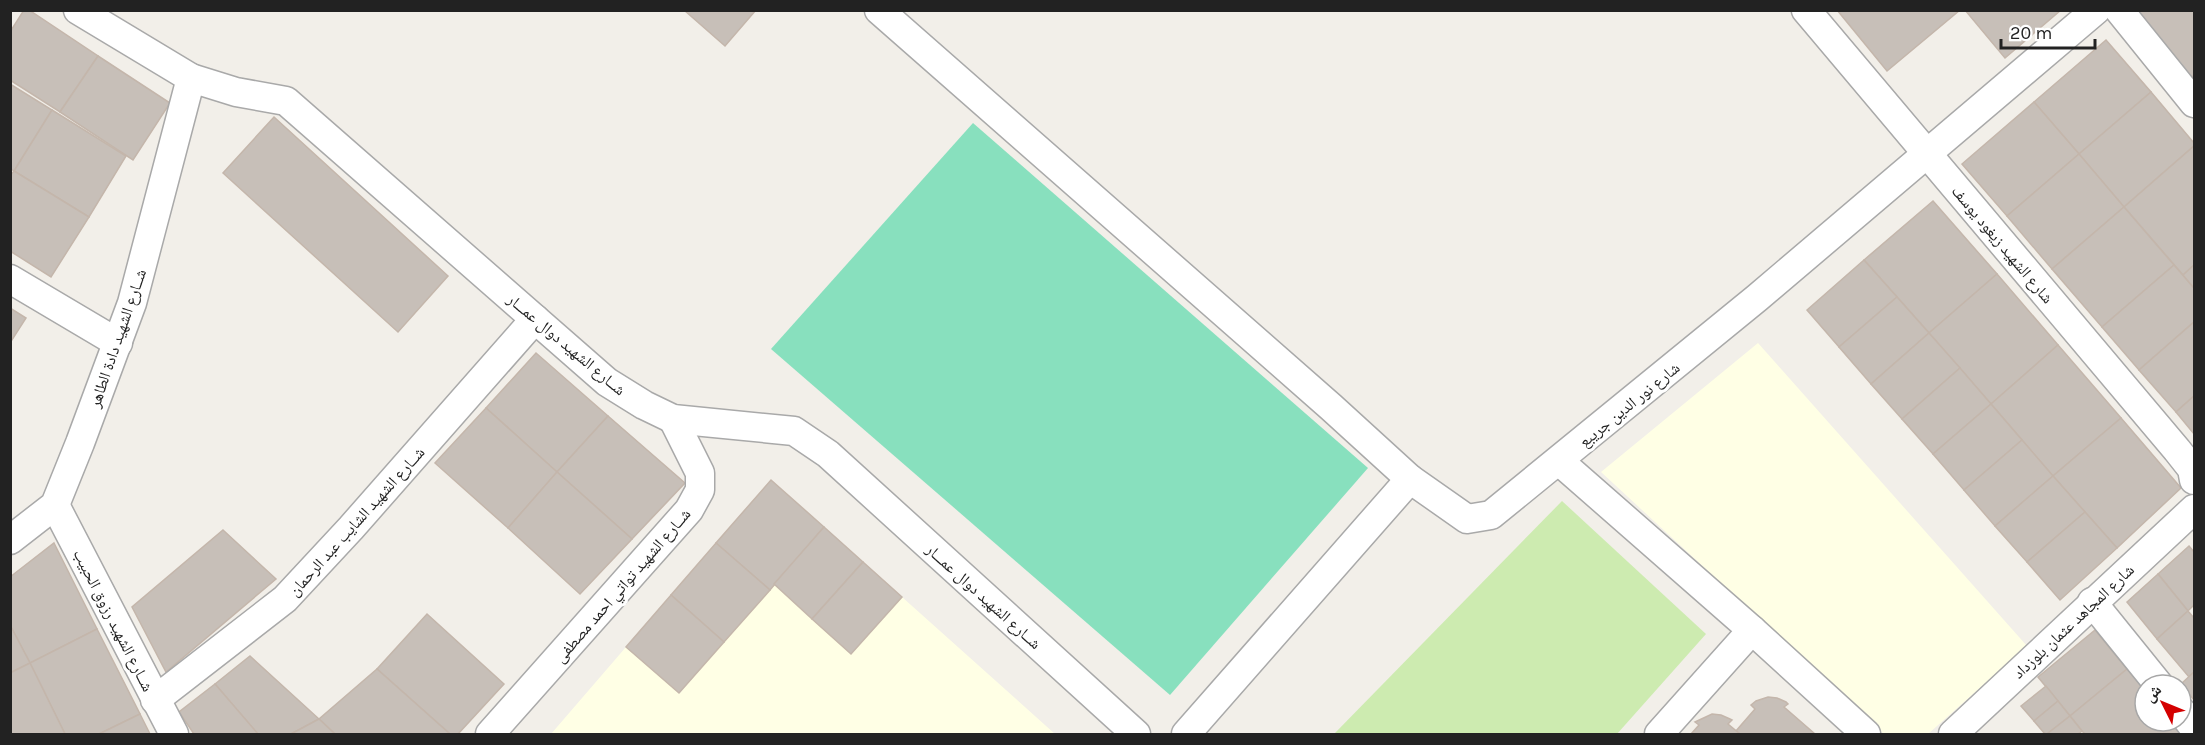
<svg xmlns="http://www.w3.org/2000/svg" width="2205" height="745" font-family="Karla,'Noto Naskh Arabic',sans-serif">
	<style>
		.education { fill: #ffffe5 }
		.grass { fill: #cdebb0 }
		.pitch { fill: #88e0be }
		.building { fill: #c7bfb8; stroke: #c4b6ab; stroke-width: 1.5 }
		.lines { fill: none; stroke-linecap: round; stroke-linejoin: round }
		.street-casing { stroke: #a9a9a9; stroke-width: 31 }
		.street { stroke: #fff; stroke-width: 28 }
		.labels { text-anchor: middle; stroke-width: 6; stroke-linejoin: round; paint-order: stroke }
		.street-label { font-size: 16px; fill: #222; stroke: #fff }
	</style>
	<rect width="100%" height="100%" fill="#f2efe9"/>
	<g class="education">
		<polygon points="1758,343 2027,646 1928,734 1884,734 1601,472"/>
		<polygon points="774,584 851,654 902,597 1055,734 551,734 626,647 680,693"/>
	</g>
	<polygon class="grass" points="1562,501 1706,634 1617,734 1334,734"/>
	<polygon class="pitch" points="973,123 1368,468 1170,695 771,349"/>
	<g class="building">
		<polygon points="24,10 29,10 98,56 60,112 10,80 10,32"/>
		<polygon points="684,10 756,10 725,46"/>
		<polygon points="1837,10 1960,10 1887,71"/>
		<polygon points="1965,10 2061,10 2005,58"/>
		<polygon points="2141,10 2194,10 2194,75 2191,78 2136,15"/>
		<polygon points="2106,40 2151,92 2079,154 2034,102"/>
		<polygon points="98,56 170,103 133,160 60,112"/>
		<polygon points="10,84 52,110 14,171 10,168"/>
		<polygon points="2151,92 2194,143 2194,146 2124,207 2079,154"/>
		<polygon points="2034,102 2079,154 2007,216 1962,164"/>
		<polygon points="52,110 126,156 89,217 14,171"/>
		<polygon points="274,117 448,276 398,332 223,173"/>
		<polygon points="2194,146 2194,265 2183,275 2124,207"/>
		<polygon points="2079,154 2124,207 2052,269 2007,216"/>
		<polygon points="14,171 89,217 51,277 10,251 10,176"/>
		<polygon points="1933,201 1997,274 1929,333 1864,260"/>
		<polygon points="2124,207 2174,265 2102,327 2052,269"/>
		<polygon points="1864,260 1897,297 1839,347 1807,310"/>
		<polygon points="2174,265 2194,288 2194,322 2139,370 2102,327"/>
		<polygon points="2194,265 2194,288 2183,275"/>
		<polygon points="1997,274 2058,345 1991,404 1929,333"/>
		<polygon points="1897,297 1929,333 1871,384 1839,347"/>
		<polygon points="10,308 26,318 10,343"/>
		<polygon points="2194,322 2194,396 2176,412 2139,370"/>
		<polygon points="1929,333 1960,368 1902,419 1871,384"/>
		<polygon points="2058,345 2121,418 2053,476 1991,404"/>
		<polygon points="536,353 608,416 557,472 486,408"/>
		<polygon points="1960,368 1991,404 1933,454 1902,419"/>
		<polygon points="2194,396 2194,434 2176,412"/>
		<polygon points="1991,404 2022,440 1964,490 1933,454"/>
		<polygon points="486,408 557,472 508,528 435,463"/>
		<polygon points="608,416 685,483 632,539 557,472"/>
		<polygon points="2121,418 2181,488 2117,548 2053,476"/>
		<polygon points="2022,440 2053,476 1995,526 1964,490"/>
		<polygon points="557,472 632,539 580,594 508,528"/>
		<polygon points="2053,476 2085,512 2027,562 1995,526"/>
		<polygon points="771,480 824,527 770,590 716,543"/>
		<polygon points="2085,512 2117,548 2060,600 2027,562"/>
		<polygon points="824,527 863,562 812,619 774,584"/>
		<polygon points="223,530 276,579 166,672 132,607"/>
		<polygon points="54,543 97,629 30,663 10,625 10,577"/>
		<polygon points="716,543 770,590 724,642 671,595"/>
		<polygon points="2189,546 2194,552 2194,605 2188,611 2158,574"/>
		<polygon points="863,562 902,597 851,654 812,619"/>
		<polygon points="2158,574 2188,611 2157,639 2127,602"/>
		<polygon points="671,595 724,642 679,693 626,647"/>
		<polygon points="2188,611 2194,618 2194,672 2189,677 2157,639"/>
		<polygon points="427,614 504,684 458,734 450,734 377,669"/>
		<polygon points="10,625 30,663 10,673"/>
		<polygon points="97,629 140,714 99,734 65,734 30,663"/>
		<polygon points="2095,630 2127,669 2070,716 2038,677"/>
		<polygon points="250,656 319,719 291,734 258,734 215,684"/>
		<polygon points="30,663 65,734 10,734 10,673"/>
		<polygon points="377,669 450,734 335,734 319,719"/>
		<polygon points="2127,669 2145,690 2145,721 2170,721 2181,734 2085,734 2082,731 2070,716"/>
		<polygon points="2194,672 2194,700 2181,684"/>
		<polygon points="215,684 258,734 194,734 179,712"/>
		<polygon points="2046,686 2058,701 2034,721 2021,706"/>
		<polygon points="1768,697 1777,698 1786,702 1788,704 1784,707 1815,734 1740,734 1736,731 1755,709 1751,705 1756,701"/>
		<polygon points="2058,701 2070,716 2047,734 2045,734 2034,721"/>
		<polygon points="140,714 150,734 99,734"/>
		<polygon points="1712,714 1721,715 1730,719 1732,720 1728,724 1740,734 1691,734 1699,725 1695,722"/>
		<polygon points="2070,716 2082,731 2078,734 2047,734"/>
		<polygon points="319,719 335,734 291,734"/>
	</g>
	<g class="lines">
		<defs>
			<g id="street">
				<polyline points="78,10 191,78 236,92 286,101 607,382 644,405 673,419 794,431 828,454 1136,734"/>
				<polyline points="879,10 1331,407 1410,479"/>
				<polyline points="1806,10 2177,450 2192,469 2194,480"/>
				<polyline points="2119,10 2194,103"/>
				<polyline points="10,279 118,343"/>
				<polyline points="1559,461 1752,630 1866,734"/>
				<polyline points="55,505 174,734"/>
				<polyline points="10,540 55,505 80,443 132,303 191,78"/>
				<polyline points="2092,602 2159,685"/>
				<polyline points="155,700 285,599 351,528 535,319"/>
				<polyline points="2181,711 2194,728"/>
				<polyline points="490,734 689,510 700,490 700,473 673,419"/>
				<polyline points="1186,734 1410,479 1467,519 1491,515 1757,298 2096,10"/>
				<polyline points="1659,734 1752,630"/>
				<polyline points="1953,734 2194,509"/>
			</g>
		</defs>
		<use href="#street" class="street-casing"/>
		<use href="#street" class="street"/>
	</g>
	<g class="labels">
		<g class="street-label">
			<text transform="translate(2003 244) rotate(50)" y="6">شارع الشهيد زيغود يوسف</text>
			<text transform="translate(117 338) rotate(-71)" y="6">شــارع الشهيد دادة الطاهر</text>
			<text transform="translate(567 344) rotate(40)" y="6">شــارع الشهيد دوال عمـــار</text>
			<text transform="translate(1629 404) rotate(-39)" y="6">شارع نور الدين جريبع</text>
			<text transform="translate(356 521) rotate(-48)" y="6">شــارع الشهيد الشايب عبد الرحمان</text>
			<text transform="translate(622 585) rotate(-49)" y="6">شــارع الشهيد تواتي احمد مصطفى</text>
			<text transform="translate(984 596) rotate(42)" y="6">شــارع الشهيد دوال عمـــار</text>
			<text transform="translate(114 620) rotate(63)" y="6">شــارع الشهيد رزوق الحبيب</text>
			<text transform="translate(2073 621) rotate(-43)" y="6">شارع المجاهد عثمان بلوزداد</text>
		</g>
	</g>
	<rect width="2205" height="745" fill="none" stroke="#222222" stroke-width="24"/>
	<g transform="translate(2163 703) rotate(313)"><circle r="28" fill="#ffffff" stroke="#a7a7a7" stroke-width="1.5"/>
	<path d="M0-4.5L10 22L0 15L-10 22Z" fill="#d40000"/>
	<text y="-9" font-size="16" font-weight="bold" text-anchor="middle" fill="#222222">ش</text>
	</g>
	<path d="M2001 39v9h94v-9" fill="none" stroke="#222222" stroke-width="3"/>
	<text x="2010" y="39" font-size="18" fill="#222222" stroke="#ffffff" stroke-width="4.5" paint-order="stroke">20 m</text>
</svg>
